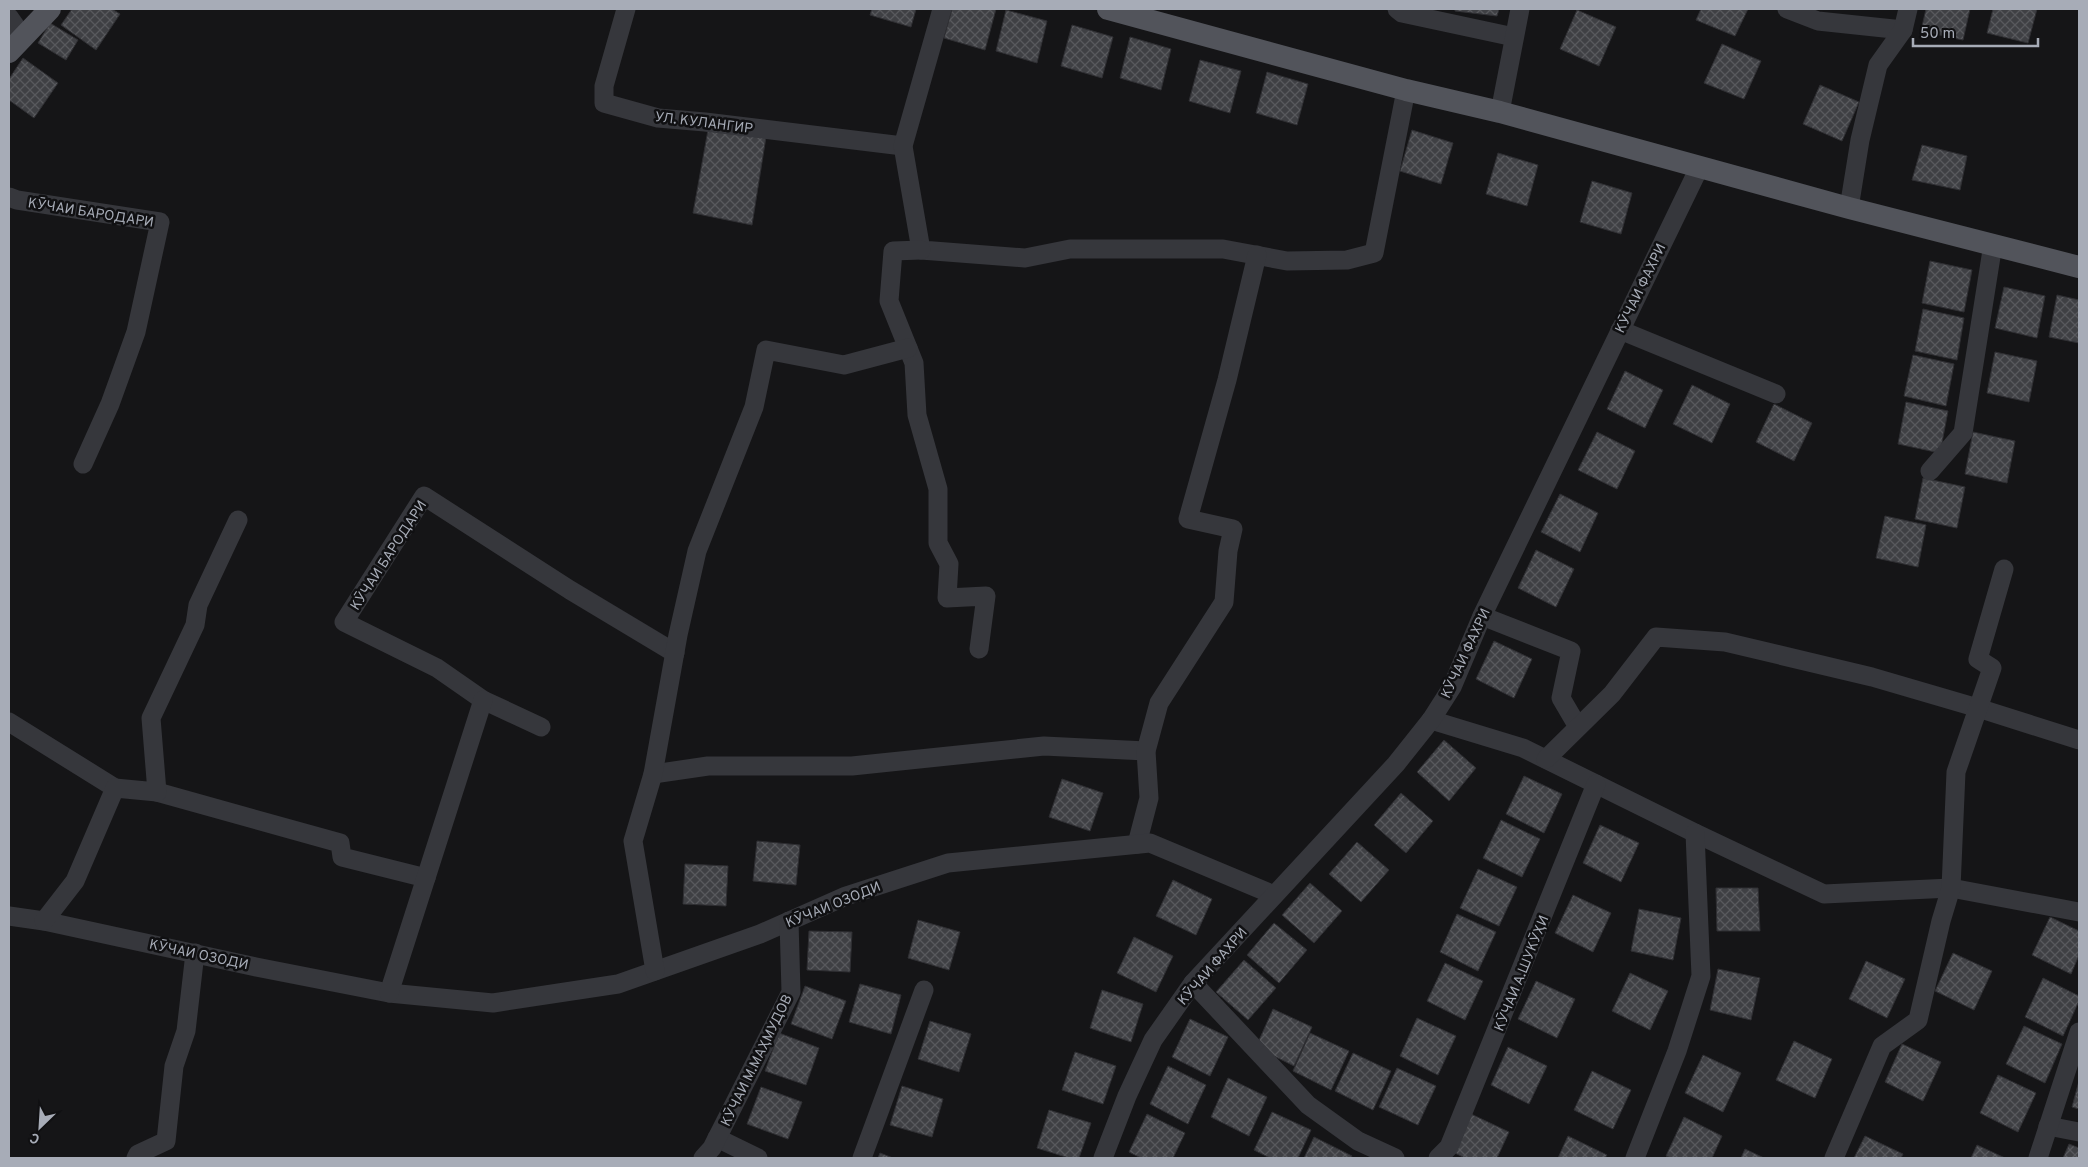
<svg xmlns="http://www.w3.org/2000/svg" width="2088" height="1167" font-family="Overpass,sans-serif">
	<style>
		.building { fill: url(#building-cross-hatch); stroke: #2f2f33 }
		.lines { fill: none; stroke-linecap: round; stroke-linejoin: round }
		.minor { stroke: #36373c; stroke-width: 19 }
		.major { stroke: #52545b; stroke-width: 22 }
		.labels { text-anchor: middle; stroke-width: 5; stroke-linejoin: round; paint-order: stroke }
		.street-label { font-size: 14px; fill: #a7acb7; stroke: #101012 }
	</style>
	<defs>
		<pattern id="building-cross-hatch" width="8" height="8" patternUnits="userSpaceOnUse" patternTransform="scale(1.25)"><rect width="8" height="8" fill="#3f4044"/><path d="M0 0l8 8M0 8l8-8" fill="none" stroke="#58595d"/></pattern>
	</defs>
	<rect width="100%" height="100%" fill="#151517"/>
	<g class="building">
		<polygon points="72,9 112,9 120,14 96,50 61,25"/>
		<polygon points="872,9 916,9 911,27 870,15"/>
		<polygon points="952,9 996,9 985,50 944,38"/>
		<polygon points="1455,9 1499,9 1497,16 1455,11"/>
		<polygon points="1701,9 1748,9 1735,36 1696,20"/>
		<polygon points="1926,9 1970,9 1963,40 1921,31"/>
		<polygon points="1993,9 2037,9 2028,43 1987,33"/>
		<polygon points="1006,10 1047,21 1037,63 996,51"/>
		<polygon points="1577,10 1616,27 1599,66 1560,49"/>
		<polygon points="50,23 78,40 66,60 38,43"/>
		<polygon points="1072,25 1113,37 1102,78 1061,66"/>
		<polygon points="1130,37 1171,49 1161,90 1120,78"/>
		<polygon points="1722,44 1761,61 1744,99 1704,83"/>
		<polygon points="23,58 58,83 34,118 9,100 9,79"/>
		<polygon points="1200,60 1241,71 1230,113 1189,101"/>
		<polygon points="1267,72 1308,84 1297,125 1256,113"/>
		<polygon points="1820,85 1859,102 1842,141 1803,124"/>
		<polygon points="708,130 766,137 752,225 693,213"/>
		<polygon points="1412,130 1453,143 1441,184 1400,171"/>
		<polygon points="1922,145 1967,156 1960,190 1912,180"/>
		<polygon points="1498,153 1538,165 1527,206 1486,194"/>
		<polygon points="1592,181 1632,193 1621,234 1580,222"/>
		<polygon points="1930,261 1972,270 1964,312 1922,303"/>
		<polygon points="2004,287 2045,296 2037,338 1995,328"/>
		<polygon points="2057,295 2079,300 2079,343 2049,337"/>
		<polygon points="1923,309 1964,318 1957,360 1915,351"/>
		<polygon points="1995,352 2037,361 2029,402 1987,393"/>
		<polygon points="1913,355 1954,364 1946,406 1904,396"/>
		<polygon points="1625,371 1663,390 1645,428 1607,409"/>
		<polygon points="1692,385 1730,404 1712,443 1673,424"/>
		<polygon points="1906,402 1948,411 1940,453 1898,444"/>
		<polygon points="1774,404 1812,423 1794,461 1756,442"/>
		<polygon points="1597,432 1635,451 1617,489 1578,470"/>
		<polygon points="1973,432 2015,441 2007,483 1965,474"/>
		<polygon points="1923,478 1965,487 1957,528 1915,519"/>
		<polygon points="1560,494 1598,513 1580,552 1541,532"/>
		<polygon points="1885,516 1926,525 1918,567 1876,558"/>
		<polygon points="1536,550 1574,569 1556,607 1518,588"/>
		<polygon points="1494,641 1532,659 1514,698 1476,679"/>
		<polygon points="1444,740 1476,768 1449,801 1417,772"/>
		<polygon points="1524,776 1562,794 1544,833 1506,814"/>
		<polygon points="1062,779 1103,793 1090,831 1049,817"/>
		<polygon points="1401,793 1433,821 1406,853 1374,825"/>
		<polygon points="1501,820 1540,839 1522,877 1483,858"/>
		<polygon points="1600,825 1639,843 1621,882 1583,863"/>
		<polygon points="757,841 800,845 796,885 753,881"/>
		<polygon points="1357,842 1389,870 1361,902 1329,874"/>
		<polygon points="685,864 728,866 726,906 683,904"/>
		<polygon points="1478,869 1517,887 1499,926 1460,908"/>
		<polygon points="1173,880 1212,899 1196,935 1156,916"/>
		<polygon points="1310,883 1342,911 1314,943 1282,915"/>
		<polygon points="1716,888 1758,888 1760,931 1717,931"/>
		<polygon points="1573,895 1611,913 1593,952 1555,933"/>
		<polygon points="1639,909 1681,918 1673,960 1631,951"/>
		<polygon points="1457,914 1496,932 1478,971 1440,952"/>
		<polygon points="2050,917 2079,931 2079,955 2071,974 2032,955"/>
		<polygon points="918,920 960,932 949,970 908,958"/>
		<polygon points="1274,923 1307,950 1279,983 1247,955"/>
		<polygon points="809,931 852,932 850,972 807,970"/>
		<polygon points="1134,937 1173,956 1156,992 1117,973"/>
		<polygon points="1953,953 1992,971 1974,1010 1935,991"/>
		<polygon points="1244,960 1276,988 1248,1020 1216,992"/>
		<polygon points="1866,961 1905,979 1887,1018 1849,999"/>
		<polygon points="1445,963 1483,981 1465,1020 1427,1001"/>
		<polygon points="1718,969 1760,978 1751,1020 1710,1010"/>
		<polygon points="1630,973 1668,991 1650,1030 1612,1011"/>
		<polygon points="2043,978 2079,996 2079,1001 2063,1036 2025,1017"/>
		<polygon points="1536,981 1575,999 1557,1038 1518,1019"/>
		<polygon points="860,984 901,995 891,1034 849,1022"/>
		<polygon points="805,986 846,1001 832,1039 791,1024"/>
		<polygon points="1102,990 1143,1004 1131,1042 1090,1028"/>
		<polygon points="1273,1009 1312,1027 1294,1066 1256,1047"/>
		<polygon points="1417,1018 1456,1036 1438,1075 1400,1056"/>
		<polygon points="1190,1019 1228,1037 1210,1076 1172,1057"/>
		<polygon points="930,1021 971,1034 959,1072 918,1059"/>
		<polygon points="2024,1026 2062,1044 2045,1083 2006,1064"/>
		<polygon points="779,1033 819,1048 806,1085 765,1071"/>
		<polygon points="1310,1033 1349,1051 1331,1090 1293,1071"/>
		<polygon points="1794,1041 1832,1059 1815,1098 1776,1080"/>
		<polygon points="1902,1044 1941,1062 1923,1101 1885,1082"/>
		<polygon points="1508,1047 1547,1066 1529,1104 1491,1085"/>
		<polygon points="1075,1052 1116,1066 1103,1104 1062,1090"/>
		<polygon points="1353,1053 1391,1071 1373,1110 1335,1091"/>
		<polygon points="1703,1055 1741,1073 1723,1112 1685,1093"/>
		<polygon points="1168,1066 1206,1085 1188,1124 1150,1104"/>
		<polygon points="1397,1068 1436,1086 1418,1125 1379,1107"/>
		<polygon points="1592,1071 1631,1090 1613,1129 1574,1110"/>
		<polygon points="1998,1075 2036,1093 2018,1132 1980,1113"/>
		<polygon points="1228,1078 1267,1097 1249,1136 1211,1117"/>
		<polygon points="2079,1081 2079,1109 2072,1107"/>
		<polygon points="902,1086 943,1099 932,1137 890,1125"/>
		<polygon points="761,1087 802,1102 788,1139 747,1124"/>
		<polygon points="1049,1110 1091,1123 1079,1158 1069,1158 1037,1148"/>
		<polygon points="1272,1112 1311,1130 1298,1158 1270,1158 1254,1150"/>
		<polygon points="1147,1114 1185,1133 1173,1158 1141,1158 1129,1152"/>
		<polygon points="1471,1114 1509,1132 1497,1158 1465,1158 1453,1152"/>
		<polygon points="1684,1117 1722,1136 1712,1158 1671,1158 1666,1156"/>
		<polygon points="1568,1136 1607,1155 1605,1158 1558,1158"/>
		<polygon points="1865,1136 1903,1154 1901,1158 1854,1158"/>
		<polygon points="1314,1137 1352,1156 1351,1158 1304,1158"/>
		<polygon points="2069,1144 2079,1148 2079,1158 2063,1158"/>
		<polygon points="1977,1145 2005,1158 1971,1158"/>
		<polygon points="1745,1149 1764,1158 1741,1158"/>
		<polygon points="880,1153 893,1158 878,1158"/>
	</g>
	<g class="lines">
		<g class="minor">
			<polyline points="626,9 604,86 604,103 658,118 705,122 903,146"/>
			<polyline points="942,9 903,146 921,250 1025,258 1070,249 1223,249 1287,261 1347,260 1374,253 1406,90"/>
			<polyline points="1397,9 1402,13 1514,37"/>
			<polyline points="1787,9 1818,21 1903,30"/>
			<polyline points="9,17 23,37"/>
			<polyline points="1500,112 1520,9"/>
			<polyline points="9,197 17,200 160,222 136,332 110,404 83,464"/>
			<polyline points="1849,208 1860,140 1878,65 1903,30 1908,9"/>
			<polyline points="921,250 893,251 889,301 914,363 917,415 938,489 938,543 949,564 947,598 986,596 979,649"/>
			<polyline points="1620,330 1776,394"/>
			<polyline points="1930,471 1963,433 1993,244"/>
			<polyline points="1482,616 1571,651 1561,698 1578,727"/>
			<polyline points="1431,720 1523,748 1695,833 1824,894 1951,888 2079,912"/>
			<polyline points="9,722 115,788"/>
			<polyline points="541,727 483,700 437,668 344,622 424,496 570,590 675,653"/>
			<polyline points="1546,759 1612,694 1656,637 1725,642 1872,677 1978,708 2079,740"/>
			<polyline points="653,774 708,766 852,766 1044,746 1146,751"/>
			<polyline points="157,792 340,843 342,857 426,878"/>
			<polyline points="1137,844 1149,798 1146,751 1159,703 1224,602 1228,551 1233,529 1188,519 1227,380 1257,255"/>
			<polyline points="9,916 44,921 256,967 389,993 493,1003 618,984 760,934 846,896 948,863 1150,843 1274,895"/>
			<polyline points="44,921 75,881 115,788 157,792 151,718 195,625 198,605 238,520"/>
			<polyline points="655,971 633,841 653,774 678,635 697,551 754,407 766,350 844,365 908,348"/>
			<polyline points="1193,983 1308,1105 1358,1141 1395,1158"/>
			<polyline points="389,993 483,700"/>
			<polyline points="2048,1126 2079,1132"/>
			<polyline points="717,1138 758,1158"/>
			<polyline points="136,1158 138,1154 166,1141 174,1066 186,1031 195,953"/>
			<polyline points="703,1158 712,1148 791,992 789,921"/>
			<polyline points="862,1158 924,990"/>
			<polyline points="1103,1158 1127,1096 1153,1040 1193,983 1396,764 1431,720 1452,687 1482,616 1699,168"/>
			<polyline points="1438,1158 1449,1147 1596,784"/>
			<polyline points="1635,1158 1677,1051 1701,976 1695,833"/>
			<polyline points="1834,1158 1882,1046 1918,1020 1941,921 1951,888 1956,772 1992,668 1978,659 2004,569"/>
			<polyline points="2038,1158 2079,1032"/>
		</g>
		<g class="major">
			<polyline points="1108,9 1406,90 1500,112 1849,208 2079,267"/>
			<polyline points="9,52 50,9"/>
		</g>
	</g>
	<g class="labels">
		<g class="street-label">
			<text transform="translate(704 122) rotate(7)" y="5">УЛ. КУЛАНГИР</text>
			<text transform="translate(91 212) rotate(9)" y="5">КӮЧАИ БАРОДАРИ</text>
			<text transform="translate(1640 288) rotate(-64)" y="5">КӮЧАИ ФАХРИ</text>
			<text transform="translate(388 555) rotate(-57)" y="5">КӮЧАИ БАРОДАРИ</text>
			<text transform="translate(1465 653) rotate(-65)" y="5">КӮЧАИ ФАХРИ</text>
			<text transform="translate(833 904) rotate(-22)" y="5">КӮЧАИ ОЗОДИ</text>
			<text transform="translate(199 954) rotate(12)" y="5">КӮЧАИ ОЗОДИ</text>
			<text transform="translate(1212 966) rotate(-49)" y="5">КӮЧАИ ФАХРИ</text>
			<text transform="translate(1521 973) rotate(-68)" y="5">КӮЧАИ А.ШУКӮҲИ</text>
			<text transform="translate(756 1060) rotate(-64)" y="5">КӮЧАИ М.МАҲМУДОВ</text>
		</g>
	</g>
	<rect width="2088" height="1167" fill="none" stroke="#a7acb7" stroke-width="20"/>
	<g transform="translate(40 1127) rotate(205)" stroke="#101012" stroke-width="4" paint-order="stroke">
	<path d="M0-4L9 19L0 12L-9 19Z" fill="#a7acb7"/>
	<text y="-8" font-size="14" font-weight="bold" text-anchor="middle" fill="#a7acb7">С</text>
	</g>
	<path d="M1913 38v8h125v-8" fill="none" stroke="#a7acb7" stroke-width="2.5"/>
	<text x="1920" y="38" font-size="15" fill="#a7acb7" stroke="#101012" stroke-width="4" paint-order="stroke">50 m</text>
</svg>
